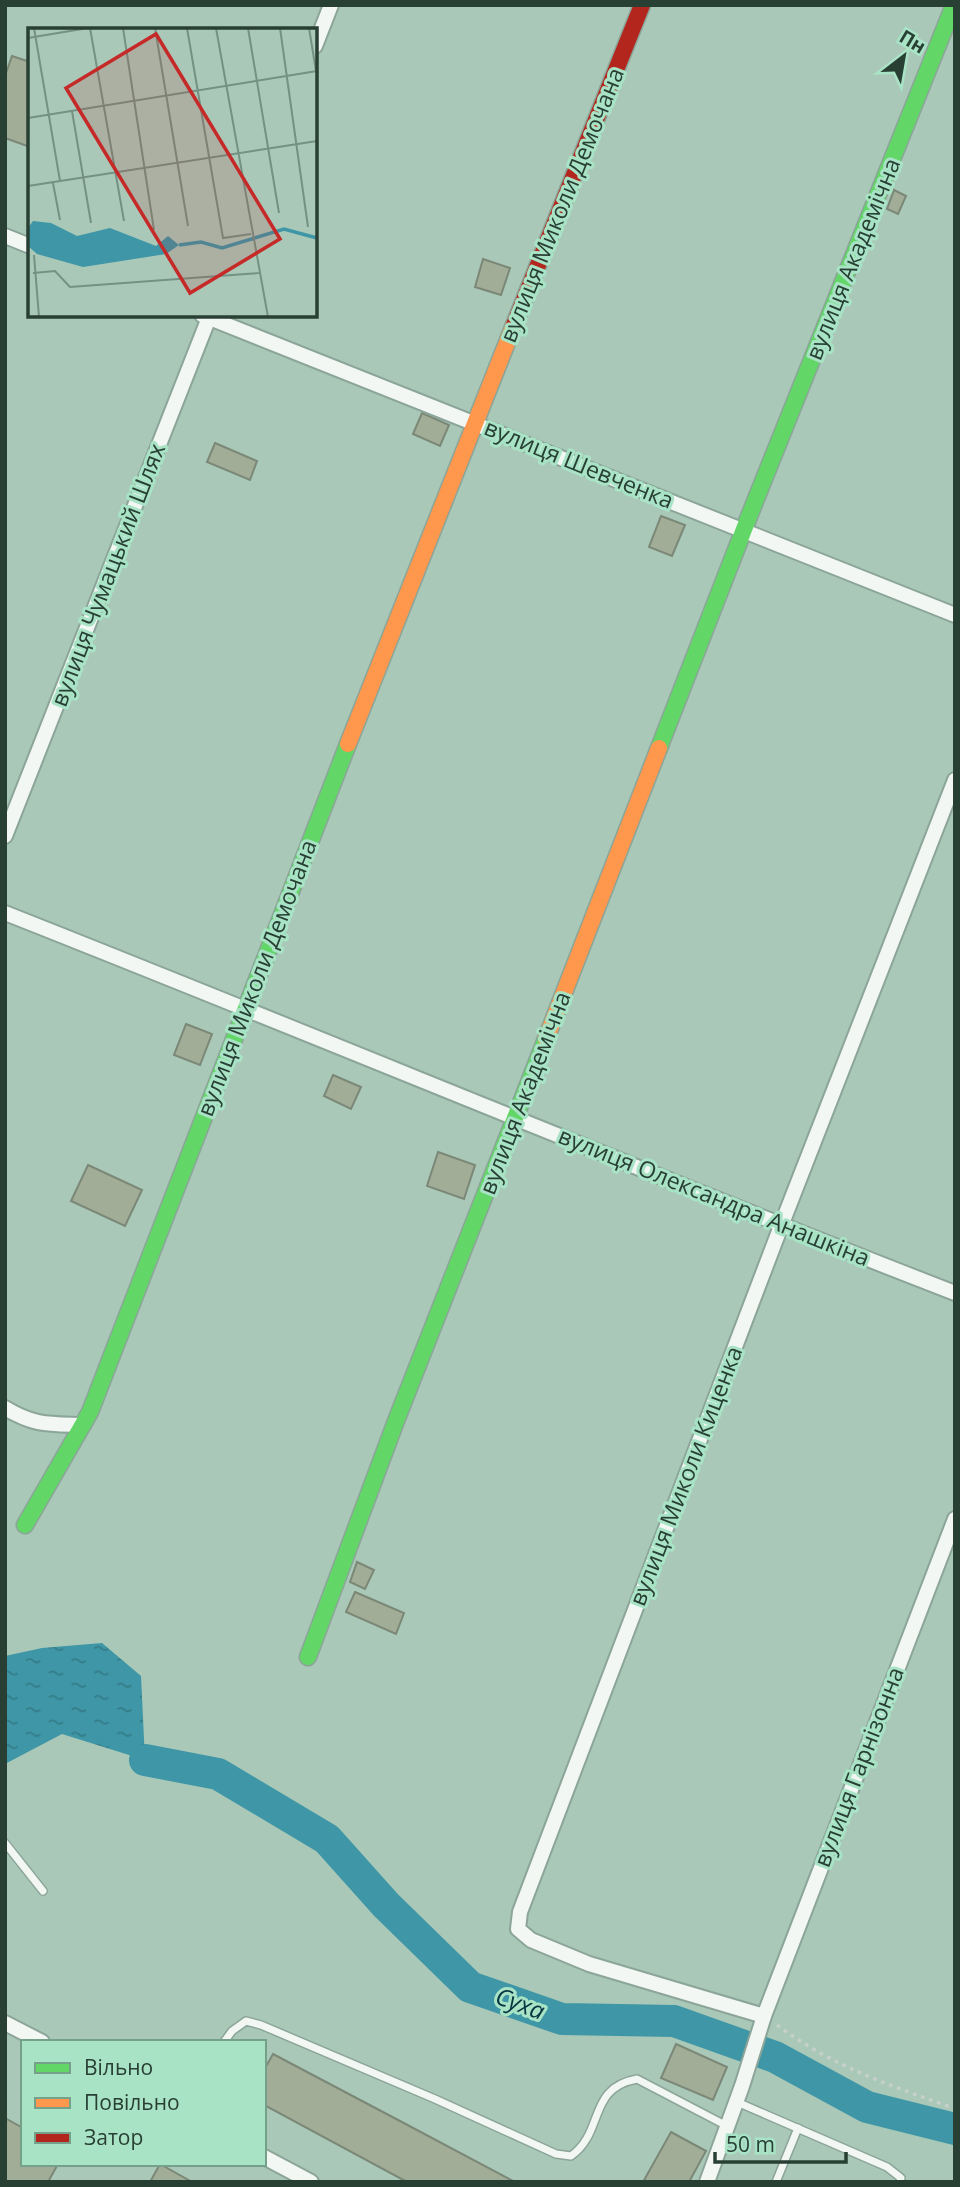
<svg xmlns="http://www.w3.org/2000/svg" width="960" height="2187" font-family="'Open Sans',sans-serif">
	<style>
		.water { fill: url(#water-ripples) }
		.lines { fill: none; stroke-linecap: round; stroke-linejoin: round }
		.river { stroke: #3e96a6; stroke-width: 32 }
		.building { fill: #a1ad96; stroke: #7b8877; stroke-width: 2 }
		.lane-casing { stroke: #8ca599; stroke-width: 10 }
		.street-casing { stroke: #8ca599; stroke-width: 18 }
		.fast-casing { stroke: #8ca599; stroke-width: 19 }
		.slow-casing { stroke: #8ca599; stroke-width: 19 }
		.jam-casing { stroke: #8ca599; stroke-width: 19 }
		.path { stroke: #c7d0cc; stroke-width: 3.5; stroke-dasharray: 3.5 5; stroke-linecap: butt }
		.lane { stroke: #f2f7f4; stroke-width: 7 }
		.street { stroke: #f2f7f4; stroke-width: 14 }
		.fast { stroke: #63d668; stroke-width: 16 }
		.slow { stroke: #ff974d; stroke-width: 16 }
		.jam { stroke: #b3261e; stroke-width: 16 }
		.labels { text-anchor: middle; stroke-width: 6; stroke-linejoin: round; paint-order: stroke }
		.street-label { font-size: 23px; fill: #283f34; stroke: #a9e3c5 }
		.water-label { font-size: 24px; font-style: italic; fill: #053441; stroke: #a9e3c5 }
		.inset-river { fill: none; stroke: #3e96a6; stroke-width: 3.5 }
		.inset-road { fill: none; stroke: #759183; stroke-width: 2 }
		.view { fill: #c52a29; fill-opacity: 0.15; stroke: #c52a29; stroke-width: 3.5 }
		.inset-edge { fill: none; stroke: #283f34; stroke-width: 3.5 }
	</style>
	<defs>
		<pattern id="water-ripples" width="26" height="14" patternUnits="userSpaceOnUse" patternTransform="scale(1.75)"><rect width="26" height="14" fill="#3e96a6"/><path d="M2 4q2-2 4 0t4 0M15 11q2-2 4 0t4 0" fill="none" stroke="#347c88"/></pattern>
	</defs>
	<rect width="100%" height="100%" fill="#a9c8b8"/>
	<polygon class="water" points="102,1643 141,1676 145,1760 62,1734 5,1764 5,1656 42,1648"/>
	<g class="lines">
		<polyline class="river" points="145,1760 218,1774 327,1839 386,1905 470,1987 562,2019 674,2021 775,2057 867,2107 955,2129"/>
	</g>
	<g class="building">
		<polygon points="12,56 30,62 30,147 5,138 5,76"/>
		<polygon points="894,190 906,196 898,214 887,209"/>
		<polygon points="483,259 510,268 501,295 475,287"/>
		<polygon points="422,413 449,425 440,446 413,434"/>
		<polygon points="215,443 257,461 250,480 207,462"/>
		<polygon points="661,516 685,525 672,556 649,547"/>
		<polygon points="186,1024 212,1034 200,1065 174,1055"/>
		<polygon points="333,1075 361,1087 351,1109 324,1096"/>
		<polygon points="438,1152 475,1165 464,1199 427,1186"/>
		<polygon points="88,1165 142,1190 125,1226 71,1201"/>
		<polygon points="357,1562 374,1570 365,1589 350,1582"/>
		<polygon points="355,1592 404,1613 396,1634 346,1612"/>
		<polygon points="676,2044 727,2067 713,2100 661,2078"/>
		<polygon points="273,2054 400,2121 515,2182 407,2182 264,2105 264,2070"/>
		<polygon points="5,2118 23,2128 23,2164 58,2164 48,2182 5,2182"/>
		<polygon points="671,2132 706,2151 689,2182 643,2182"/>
		<polygon points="160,2164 192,2182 150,2182"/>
	</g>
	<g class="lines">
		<defs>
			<g id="lane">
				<polyline points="5,1843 43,1891"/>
				<path d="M 224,2042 L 232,2031 L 246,2021 L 261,2025 L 435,2099 L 556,2154 L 571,2156 C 605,2132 587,2088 637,2079 L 727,2126"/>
				<polyline points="737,2102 887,2167 901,2178 900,2182"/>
				<polyline points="776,2182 798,2128"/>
			</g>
			<g id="street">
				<polyline points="315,46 331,5"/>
				<polyline points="5,236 30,246"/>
				<polyline points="202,315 955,615"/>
				<polyline points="5,836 210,315"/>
				<path d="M 5,913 C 322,1038 637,1170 955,1293"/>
				<path d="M 5,1408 C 35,1426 49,1424 83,1425"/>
				<polyline points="764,2016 589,1964 531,1940 518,1929 520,1912 781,1226 955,780"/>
				<polyline points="5,2023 42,2042"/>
				<polyline points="264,2157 311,2182"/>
				<polyline points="707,2182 742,2086 764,2016 955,1519"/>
			</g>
			<g id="fast">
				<polyline points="659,748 748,519 954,5"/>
				<polyline points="25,1525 90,1412 348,744"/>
				<polyline points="308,1657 396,1421 546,1039"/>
			</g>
			<g id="slow">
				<polyline points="348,744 514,325"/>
				<polyline points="546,1039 659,748"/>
			</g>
			<polyline id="jam" points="514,325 642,5"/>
		</defs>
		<use href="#lane" class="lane-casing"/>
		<use href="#street" class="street-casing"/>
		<use href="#fast" class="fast-casing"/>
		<use href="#slow" class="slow-casing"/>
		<use href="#jam" class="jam-casing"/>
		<path class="path" d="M 777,2025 C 831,2065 885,2084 948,2106 L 955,2105"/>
		<use href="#lane" class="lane"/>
		<use href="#street" class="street"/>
		<use href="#fast" class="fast"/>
		<use href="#slow" class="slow"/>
		<use href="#jam" class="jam"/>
	</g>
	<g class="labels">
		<g class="street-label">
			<text transform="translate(562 205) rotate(-68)" y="8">вулиця Миколи Демочана</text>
			<text transform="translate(853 259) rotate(-68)" y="8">вулиця Академічна</text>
			<text transform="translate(579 464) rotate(22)" y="8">вулиця Шевченка</text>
			<text transform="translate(108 575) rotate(-69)" y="8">вулиця Чумацький Шлях</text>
			<text transform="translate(257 978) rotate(-69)" y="8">вулиця Миколи Демочана</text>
			<text transform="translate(525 1093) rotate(-69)" y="8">вулиця Академічна</text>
			<text transform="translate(714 1197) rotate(22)" y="8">вулиця Олександра Анашкіна</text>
			<text transform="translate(686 1476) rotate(-69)" y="8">вулиця Миколи Киценка</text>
			<text transform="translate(859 1767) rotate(-69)" y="8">вулиця Гарнізонна</text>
		</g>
		<g class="water-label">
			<text transform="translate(520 2004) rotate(20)" y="8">Суха</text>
		</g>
	</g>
	<g transform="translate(28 28)">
		<rect width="289" height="289" fill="#a9c8b8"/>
		<path d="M 5,193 L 23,195 L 49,208 L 82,200 L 128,218 L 140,208 L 151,217 L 138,226 L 55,239 L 9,226 L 0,218 L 0,200 Z" fill="#3e96a6"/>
		<path class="inset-river" d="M 151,217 L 173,214 L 194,220 L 256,201 L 289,210"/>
		<path class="inset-road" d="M 6,0 L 32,153M 62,0 L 96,193M 95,0 L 126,202M 127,0 L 160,198M 159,0 L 195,210 L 223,206M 188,0 L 240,289M 220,0 L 251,185M 252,0 L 280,199M 281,0 L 288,43M 0,10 L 60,0M 44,83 L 63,195M 0,90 L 289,43M 25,155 L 32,192M 0,158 L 289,113M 6,227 L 11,289M 5,245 L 27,243 L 42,259 L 231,245"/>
		<path class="view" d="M 128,6 L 252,211 L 162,265 L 38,60 Z"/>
		<rect width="289" height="289" class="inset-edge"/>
	</g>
	<rect width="960" height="2187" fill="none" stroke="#283f34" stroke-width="14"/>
	<rect x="21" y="2040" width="245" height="126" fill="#a9e3c5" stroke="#75a18b" stroke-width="2"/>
	<rect x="35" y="2063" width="35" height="10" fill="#63d668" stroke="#75a18b" stroke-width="2"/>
	<text x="84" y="2075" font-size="21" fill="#283f34">Вільно</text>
	<rect x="35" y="2098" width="35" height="10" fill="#ff974d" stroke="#75a18b" stroke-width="2"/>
	<text x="84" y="2110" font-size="21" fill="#283f34">Повільно</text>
	<rect x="35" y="2133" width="35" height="10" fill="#b3261e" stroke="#75a18b" stroke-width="2"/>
	<text x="84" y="2145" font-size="21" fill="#283f34">Затор</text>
	<g transform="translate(904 56) rotate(31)" stroke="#a9e3c5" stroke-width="5" paint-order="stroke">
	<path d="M0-5L12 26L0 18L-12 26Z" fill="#283f34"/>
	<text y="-10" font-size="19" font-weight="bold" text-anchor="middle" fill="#283f34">Пн</text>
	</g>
	<path d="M715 2152v10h131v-10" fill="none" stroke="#283f34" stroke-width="3.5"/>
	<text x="726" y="2152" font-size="21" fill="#283f34" stroke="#a9e3c5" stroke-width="5" paint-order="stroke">50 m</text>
</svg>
